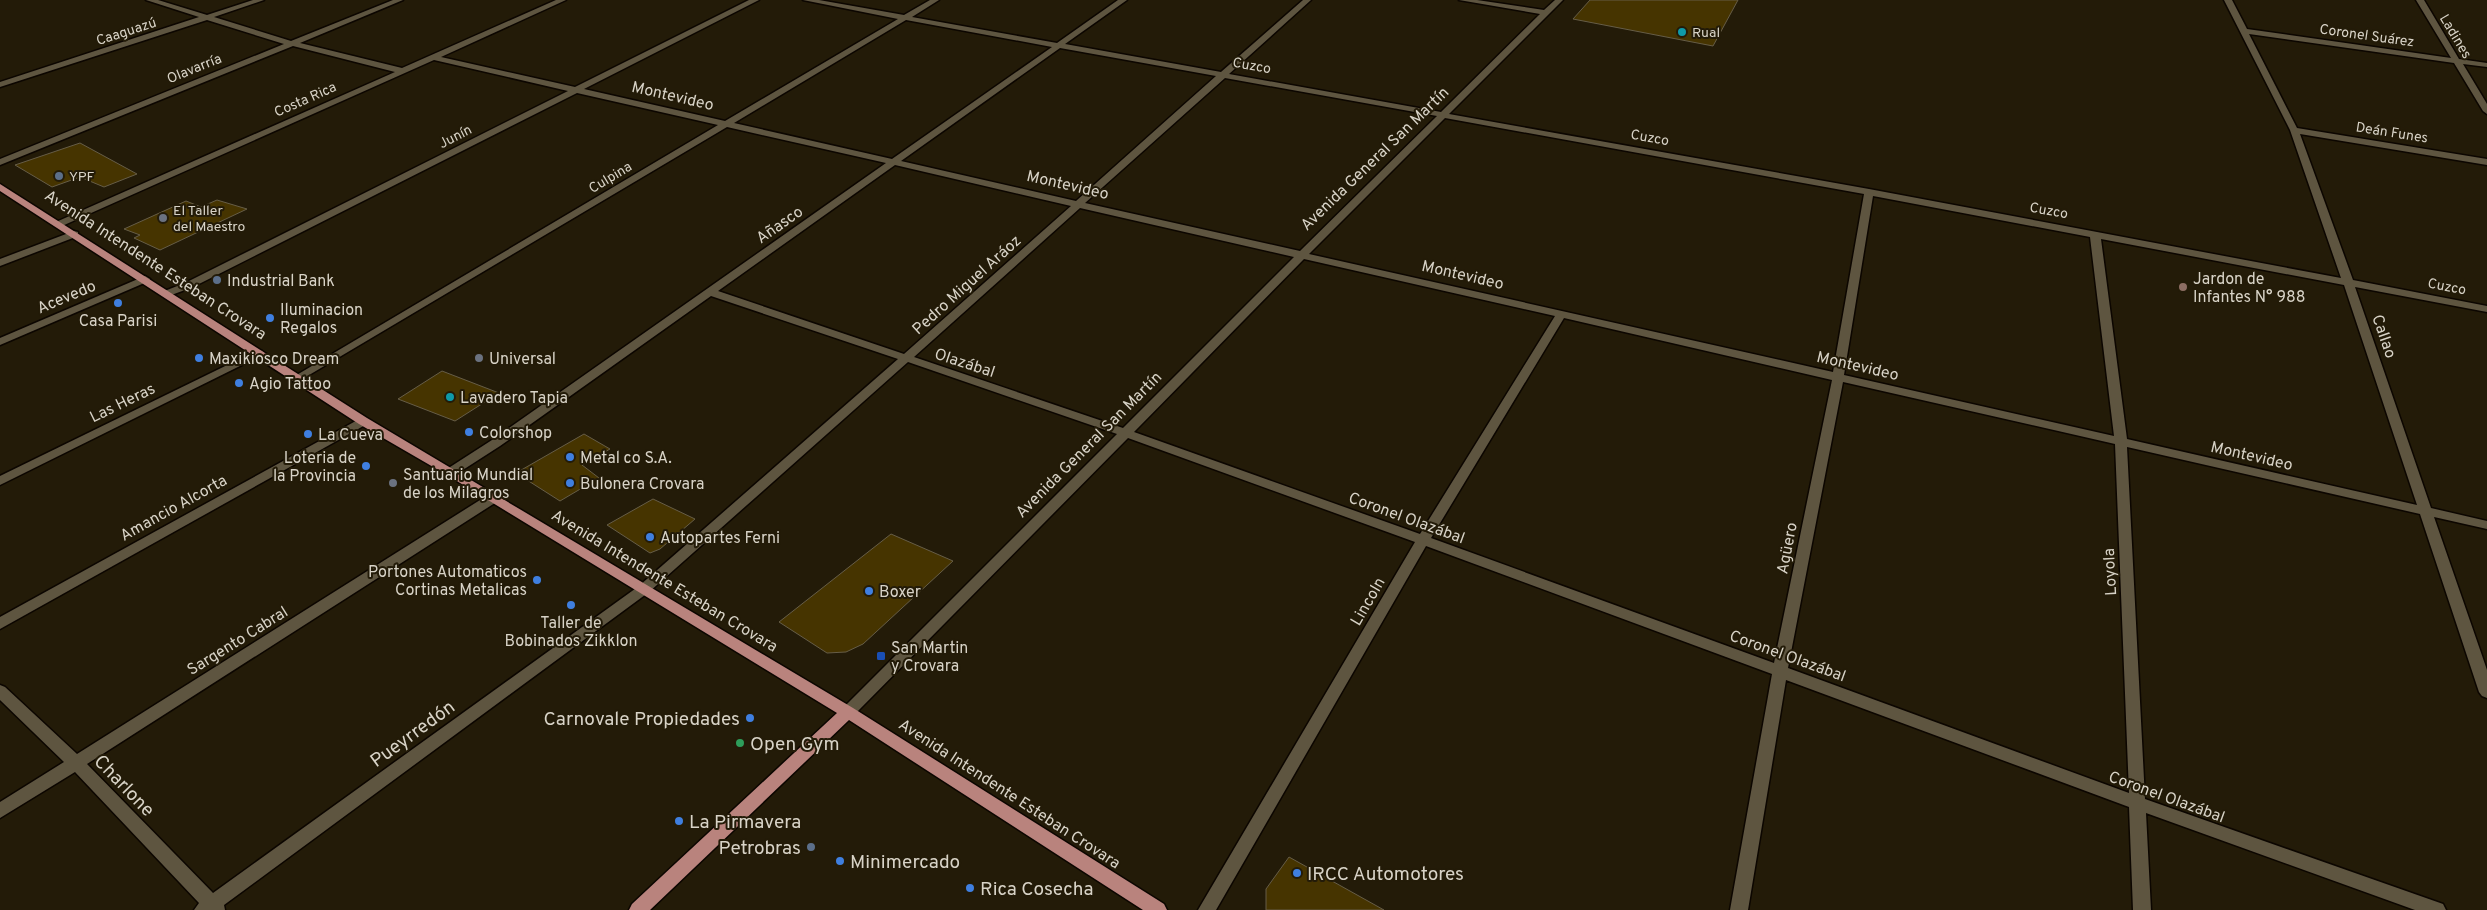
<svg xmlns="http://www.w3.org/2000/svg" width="2487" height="910" font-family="Overpass,sans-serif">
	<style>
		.building { fill: #463400; stroke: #665d47 }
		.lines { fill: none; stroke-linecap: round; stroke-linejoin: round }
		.minor-casing { stroke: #0c0600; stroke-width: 3 }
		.major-casing { stroke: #0c0600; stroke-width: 3 }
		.minor { fill: #5e5540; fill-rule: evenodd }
		.major { fill: #b9837d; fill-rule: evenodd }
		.culture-dot { fill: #0f9aa8; stroke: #231b08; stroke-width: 2 }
		.service-dot { fill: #5c6f8a; stroke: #231b08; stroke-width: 2 }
		.worship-dot { fill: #6b7280; stroke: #231b08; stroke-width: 2 }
		.education-dot { fill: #8d6e63; stroke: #231b08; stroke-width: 2 }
		.shop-dot { fill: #3f7fe0; stroke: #231b08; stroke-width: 2 }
		.transit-dot { fill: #1a4fb4; stroke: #231b08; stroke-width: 2 }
		.leisure-dot { fill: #2e9e5b; stroke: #231b08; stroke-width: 2 }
		.labels { text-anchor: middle; stroke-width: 4; stroke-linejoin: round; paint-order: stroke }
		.far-street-label { font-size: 14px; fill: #d8d3c7; stroke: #231b08 }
		.far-poi-label { font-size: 14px; fill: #d8d3c7; stroke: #231b08; text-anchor: start }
		.street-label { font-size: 16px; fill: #d8d3c7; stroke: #231b08 }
		.poi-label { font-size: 16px; fill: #d8d3c7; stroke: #231b08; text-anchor: start }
		.near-poi-label { font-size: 19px; fill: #d8d3c7; stroke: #231b08; text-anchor: start }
		.near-street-label { font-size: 19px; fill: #d8d3c7; stroke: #231b08 }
	</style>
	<rect width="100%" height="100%" fill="#231b08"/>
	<g class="building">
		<polygon points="1590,0 1738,0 1713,46 1573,19"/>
		<polygon points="80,143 137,174 104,187 80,177 52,187 15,165"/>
		<polygon points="217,200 247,209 160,250 134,238 140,235 124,229 186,201 201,207"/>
		<polygon points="442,371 499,393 455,421 398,399"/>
		<polygon points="584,434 610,449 582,465 599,478 560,501 516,473"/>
		<polygon points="653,499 695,519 660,549 650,553 607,525"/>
		<polygon points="891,534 953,561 863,644 846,652 827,653 779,622"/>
		<polygon points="1289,857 1384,910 1266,910 1266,889"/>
	</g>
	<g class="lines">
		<defs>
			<g id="minor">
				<path d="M 146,0 L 158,0 L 207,15 L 253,0 L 264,0 L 214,17 L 291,41 L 393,0 L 403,0 L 300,43 L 402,68 L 556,0 L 566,0 L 441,57 L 575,87 L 749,0 L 759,0 L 584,89 L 725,121 L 898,19 L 803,0 L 819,0 L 904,15 L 930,0 L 939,0 L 912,17 L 1057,43 L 1118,0 L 1127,0 L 1065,44 L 1221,72 L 1303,0 L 1311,0 L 1229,74 L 1441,112 L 1540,14 L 1459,0 L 1477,0 L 1544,10 L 1555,0 L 1563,0 L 1449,114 L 1869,189 L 2341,278 L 2290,130 L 2224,0 L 2232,0 L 2247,29 L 2451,58 L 2416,0 L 2424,0 L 2459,59 L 2487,63 L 2487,67 L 2463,64 L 2487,104 L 2487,114 L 2483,111 L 2454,63 L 2249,34 L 2297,128 L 2487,159 L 2487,165 L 2300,134 L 2353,280 L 2487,306 L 2487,312 L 2355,287 L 2431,508 L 2487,521 L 2487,529 L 2434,517 L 2487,670 L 2487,698 L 2482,696 L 2479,692 L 2420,514 L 2127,447 L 2145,799 L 2443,904 L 2446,910 L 2415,910 L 2146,813 L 2151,910 L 2133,910 L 2129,807 L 1786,680 L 1748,910 L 1730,910 L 1772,674 L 1426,546 L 1216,910 L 1198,910 L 1415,542 L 1128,438 L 853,716 L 848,718 L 843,716 L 840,712 L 843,708 L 1117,434 L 908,362 L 649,592 L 224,905 L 225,910 L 194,910 L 199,903 L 75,772 L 0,818 L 0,802 L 64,762 L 0,700 L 0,685 L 5,687 L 77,754 L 488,495 L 498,495 L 499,498 L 498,501 L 87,764 L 213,893 L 639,586 L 898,359 L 711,296 L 500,446 L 455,475 L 447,475 L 445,472 L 447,469 L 492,440 L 886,163 L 727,127 L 299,381 L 293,378 L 295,376 L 718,125 L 577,93 L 193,287 L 166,297 L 161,294 L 162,292 L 185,283 L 568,91 L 434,60 L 62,226 L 56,226 L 56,222 L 395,72 L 293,46 L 0,165 L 0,159 L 284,44 L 207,20 L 0,87 L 0,82 L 199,17 ZM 906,20 L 1052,47 L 892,159 L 734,123 ZM 1060,48 L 1216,76 L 1076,201 L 901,161 ZM 1225,78 L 1437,116 L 1300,251 L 1085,203 ZM 1445,118 L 1864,194 L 1833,372 L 1309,254 ZM 895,165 L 1071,206 L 904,354 L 718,291 ZM 1873,196 L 2090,237 L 2114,436 L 1844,375 ZM 1080,208 L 1294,257 L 1123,428 L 914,357 ZM 2101,239 L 2344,285 L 2417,505 L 2127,439 ZM 1304,259 L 1555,316 L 1420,534 L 1134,432 ZM 1564,318 L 1832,380 L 1774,663 L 1431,538 ZM 1843,382 L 2115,444 L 2129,793 L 1788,668 Z"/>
				<polygon points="74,231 78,232 78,236 0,266 0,259"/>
				<polygon points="145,276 150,279 149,281 0,345 0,338"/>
				<polygon points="258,350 262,351 264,353 262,355 0,485 0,476"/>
				<polygon points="363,417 369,421 367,424 0,629 0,617"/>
			</g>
			<polygon id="major" points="0,184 367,418 853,708 1164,904 1167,910 1143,910 849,720 650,910 629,910 632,904 837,713 447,475 359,424 0,191"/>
		</defs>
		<use href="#minor" class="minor-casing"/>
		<use href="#major" class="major-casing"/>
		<use href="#minor" class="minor"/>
		<use href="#major" class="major"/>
	</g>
	<g class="culture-dot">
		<circle cx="1682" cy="32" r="5"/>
		<circle cx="450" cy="397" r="5"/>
	</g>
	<g class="service-dot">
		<circle cx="59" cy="176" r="5"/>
		<circle cx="217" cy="280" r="5"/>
		<circle cx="811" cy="847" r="5"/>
	</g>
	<g class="worship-dot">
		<circle cx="163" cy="218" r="5"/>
		<circle cx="479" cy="358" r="5"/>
		<circle cx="393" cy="483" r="5"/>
	</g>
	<circle class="education-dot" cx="2183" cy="287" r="5"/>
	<g class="shop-dot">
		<circle cx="118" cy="303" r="5"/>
		<circle cx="270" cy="318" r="5"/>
		<circle cx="199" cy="358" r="5"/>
		<circle cx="239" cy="383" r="5"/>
		<circle cx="469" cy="432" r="5"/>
		<circle cx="308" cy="434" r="5"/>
		<circle cx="570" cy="457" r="5"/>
		<circle cx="366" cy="466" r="5"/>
		<circle cx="570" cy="483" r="5"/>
		<circle cx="650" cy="537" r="5"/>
		<circle cx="537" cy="580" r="5"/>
		<circle cx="869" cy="591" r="5"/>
		<circle cx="571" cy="605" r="5"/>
		<circle cx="750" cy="718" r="5"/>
		<circle cx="679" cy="821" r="5"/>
		<circle cx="840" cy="861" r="5"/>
		<circle cx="1297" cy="873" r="5"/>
		<circle cx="970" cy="888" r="5"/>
	</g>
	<rect class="transit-dot" x="876" y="651" width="10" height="10" rx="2.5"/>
	<circle class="leisure-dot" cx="740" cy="743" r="5"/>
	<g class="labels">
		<g class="far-street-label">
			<text transform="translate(126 31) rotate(-18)" y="5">Caaguazú</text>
			<text transform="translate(2367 35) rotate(8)" y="5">Coronel Suárez</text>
			<text transform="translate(2456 36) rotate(59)" y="5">Ladines</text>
			<text transform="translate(1252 65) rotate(10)" y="5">Cuzco</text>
			<text transform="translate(194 68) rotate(-22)" y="5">Olavarría</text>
			<text transform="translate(305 99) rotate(-24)" y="5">Costa Rica</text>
			<text transform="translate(2392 132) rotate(9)" y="5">Deán Funes</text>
			<text transform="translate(455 136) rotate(-27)" y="5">Junín</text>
			<text transform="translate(1650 137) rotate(10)" y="5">Cuzco</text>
			<text transform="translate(610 177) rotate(-31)" y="5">Culpina</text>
			<text transform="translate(2049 210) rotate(10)" y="5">Cuzco</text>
			<text transform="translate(2447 286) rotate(11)" y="5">Cuzco</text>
		</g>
		<g class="far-poi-label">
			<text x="1692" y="37">Rual</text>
			<text x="69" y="181">YPF</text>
			<text x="173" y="215">El Taller<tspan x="173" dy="16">del Maestro</tspan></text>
		</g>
		<g class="street-label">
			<text transform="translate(673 95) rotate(13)" y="6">Montevideo</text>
			<text transform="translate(1374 158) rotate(-44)" y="6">Avenida General San Martín</text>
			<text transform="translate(1068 184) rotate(13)" y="6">Montevideo</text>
			<text transform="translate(779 224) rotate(-35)" y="6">Añasco</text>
			<text transform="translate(156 264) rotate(33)" y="6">Avenida Intendente Esteban Crovara</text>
			<text transform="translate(1463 274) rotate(13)" y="6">Montevideo</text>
			<text transform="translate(966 284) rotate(-42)" y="6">Pedro Miguel Aráoz</text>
			<text transform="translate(66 296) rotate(-23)" y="6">Acevedo</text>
			<text transform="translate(2385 336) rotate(71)" y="6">Callao</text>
			<text transform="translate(965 362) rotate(18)" y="6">Olazábal</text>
			<text transform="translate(1858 365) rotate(13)" y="6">Montevideo</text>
			<text transform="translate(122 402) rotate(-26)" y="6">Las Heras</text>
			<text transform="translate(1088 444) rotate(-45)" y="6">Avenida General San Martín</text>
			<text transform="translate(2252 455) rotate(13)" y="6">Montevideo</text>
			<text transform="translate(173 507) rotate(-29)" y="6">Amancio Alcorta</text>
			<text transform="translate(1407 517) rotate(20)" y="6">Coronel Olazábal</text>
			<text transform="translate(1786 548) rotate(-79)" y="6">Agüero</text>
			<text transform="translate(2109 572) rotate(-93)" y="6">Loyola</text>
			<text transform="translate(665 580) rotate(31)" y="6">Avenida Intendente Esteban Crovara</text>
			<text transform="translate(1367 601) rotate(-60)" y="6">Lincoln</text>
			<text transform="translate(237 640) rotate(-32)" y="6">Sargento Cabral</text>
			<text transform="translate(1788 655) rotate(20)" y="6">Coronel Olazábal</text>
			<text transform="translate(1010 793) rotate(33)" y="6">Avenida Intendente Esteban Crovara</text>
			<text transform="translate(2167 796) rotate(20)" y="6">Coronel Olazábal</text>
		</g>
		<g class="poi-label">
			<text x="2193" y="284">Jardon de<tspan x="2193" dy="18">Infantes N° 988</tspan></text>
			<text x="227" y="286">Industrial Bank</text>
			<text x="280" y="315">Iluminacion<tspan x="280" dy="18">Regalos</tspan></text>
			<text x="118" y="326" text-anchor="middle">Casa Parisi</text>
			<text x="209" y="364">Maxikiosco Dream</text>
			<text x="489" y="364">Universal</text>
			<text x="249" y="389">Agio Tattoo</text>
			<text x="460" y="403">Lavadero Tapia</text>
			<text x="479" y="438">Colorshop</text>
			<text x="318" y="440">La Cueva</text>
			<text x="356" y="463" text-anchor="end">Loteria de<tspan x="356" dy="18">la Provincia</tspan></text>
			<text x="580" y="463">Metal co S.A.</text>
			<text x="403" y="480">Santuario Mundial<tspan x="403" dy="18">de los Milagros</tspan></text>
			<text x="580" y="489">Bulonera Crovara</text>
			<text x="660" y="543">Autopartes Ferni</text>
			<text x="527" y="577" text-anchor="end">Portones Automaticos<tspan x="527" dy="18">Cortinas Metalicas</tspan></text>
			<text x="879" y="597">Boxer</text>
			<text x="571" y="628" text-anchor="middle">Taller de<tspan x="571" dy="18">Bobinados Zikklon</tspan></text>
			<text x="891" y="653">San Martin<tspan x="891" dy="18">y Crovara</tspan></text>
		</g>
		<g class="near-poi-label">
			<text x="740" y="725" text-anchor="end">Carnovale Propiedades</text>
			<text x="750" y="750">Open Gym</text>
			<text x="689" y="828">La Pirmavera</text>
			<text x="801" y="854" text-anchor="end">Petrobras</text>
			<text x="850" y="868">Minimercado</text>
			<text x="1307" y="880">IRCC Automotores</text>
			<text x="980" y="895">Rica Cosecha</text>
		</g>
		<g class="near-street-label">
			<text transform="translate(412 733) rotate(-36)" y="7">Pueyrredón</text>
			<text transform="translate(125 785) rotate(46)" y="7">Charlone</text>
		</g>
	</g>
</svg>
